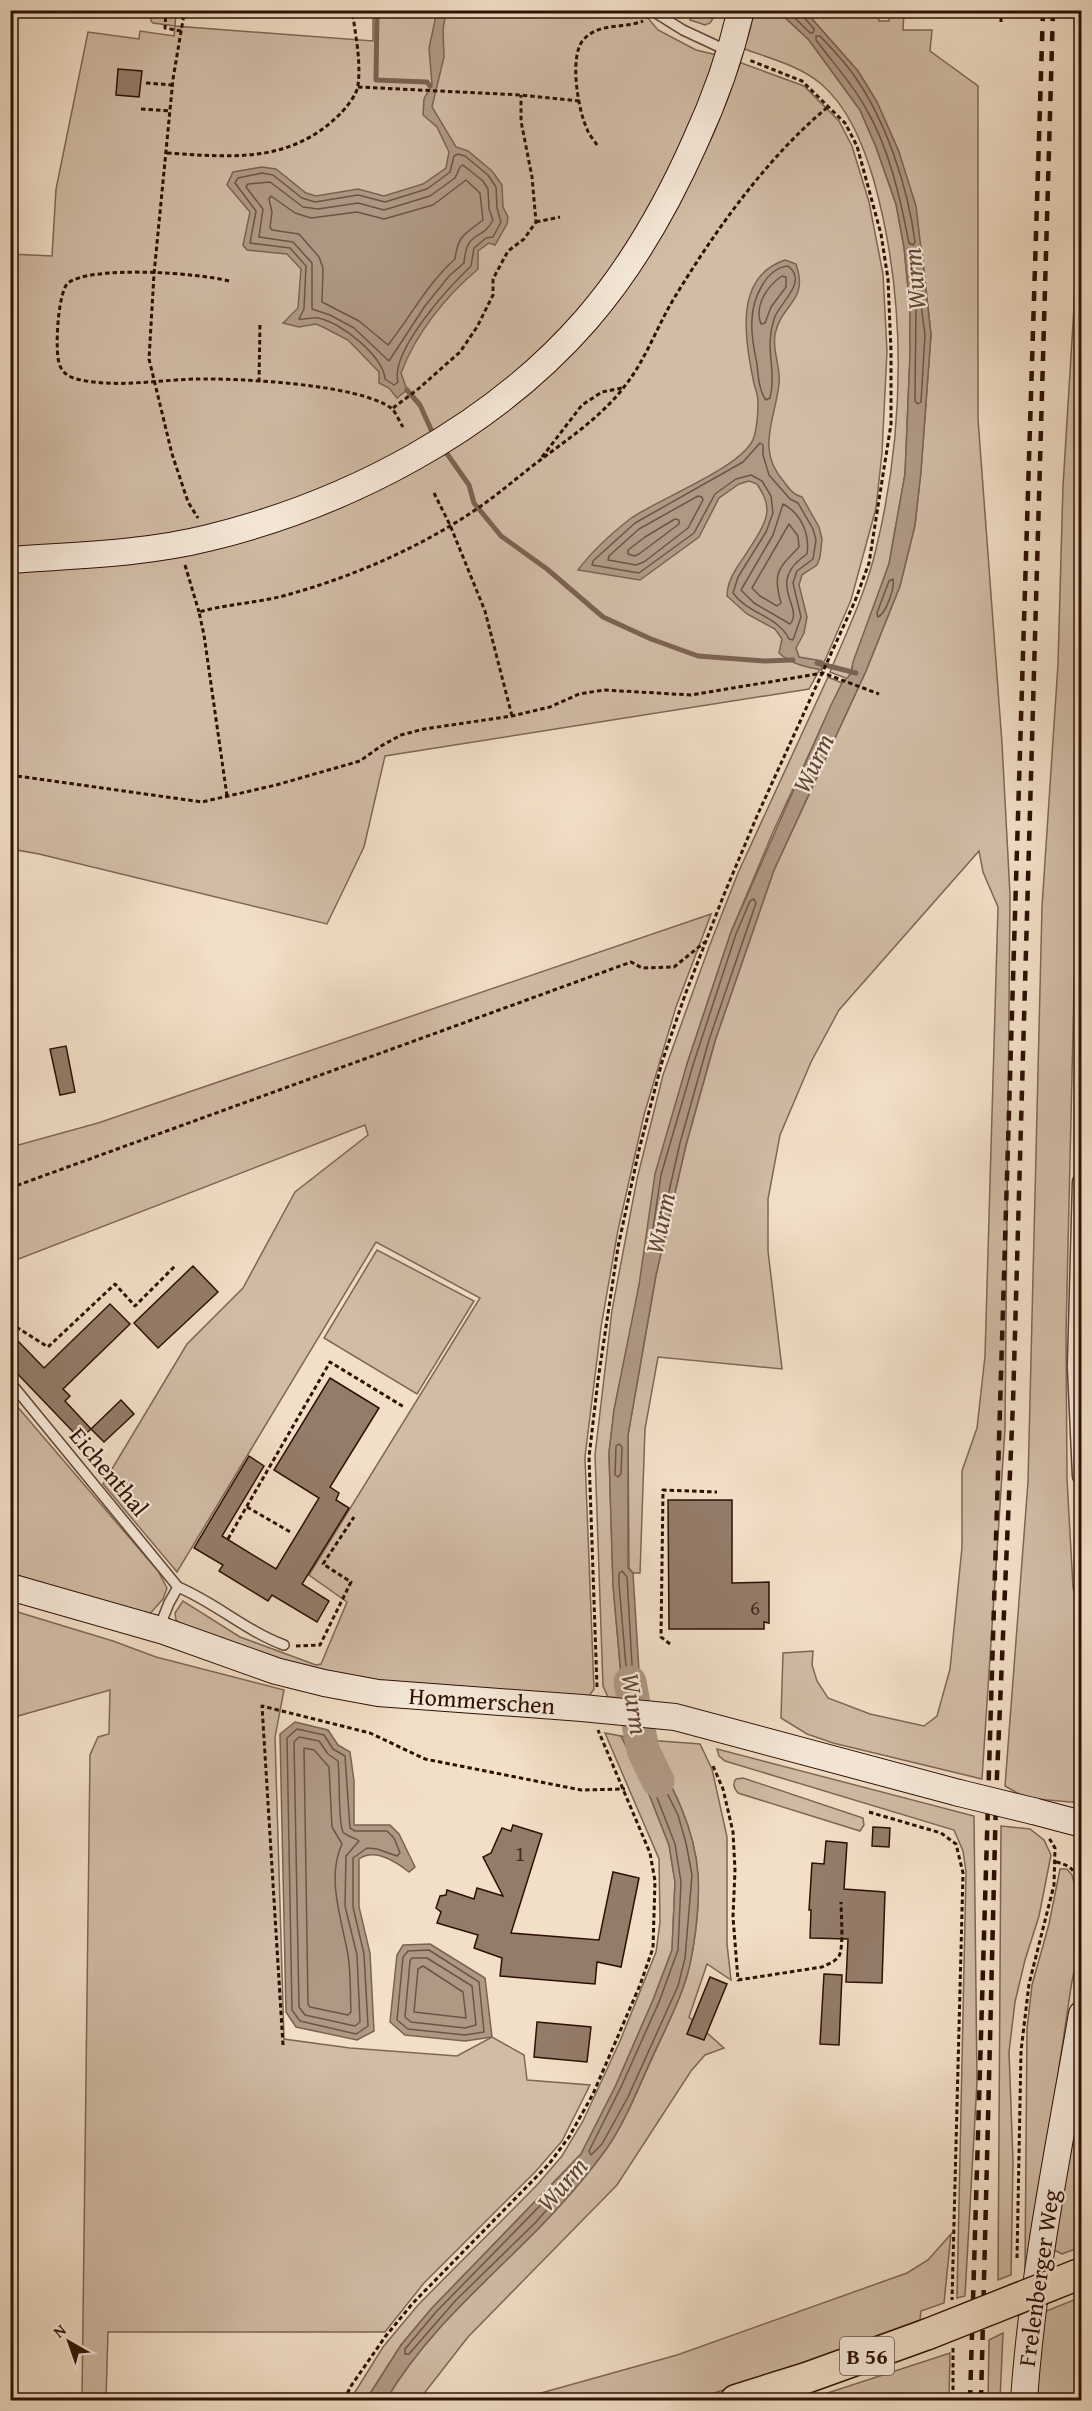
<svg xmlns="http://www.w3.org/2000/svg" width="1092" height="2411" font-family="'Gentium Book Plus',serif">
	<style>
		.green { fill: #d1bca6; stroke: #7f6656; stroke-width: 1.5 }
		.water { fill: #af9985; stroke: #7b6252; stroke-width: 1.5 }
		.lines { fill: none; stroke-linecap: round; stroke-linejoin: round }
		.shore { stroke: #6e5445; stroke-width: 1.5 }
		.stream { stroke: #7b6252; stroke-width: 5 }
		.river { stroke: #af9985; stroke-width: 33 }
		.building { fill: #937c6a; stroke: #2d1005; stroke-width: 1.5 }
		.service-casing { stroke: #5e4436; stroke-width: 12 }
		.minor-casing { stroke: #5e4436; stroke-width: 21 }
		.secondary-casing { stroke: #2d1005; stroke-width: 28 }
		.trunk-casing { stroke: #2d1005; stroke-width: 33 }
		.path { stroke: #2d1005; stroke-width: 3; stroke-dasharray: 4.5 3; stroke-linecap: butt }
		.service { stroke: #f7eadb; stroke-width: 9 }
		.minor { stroke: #f7eadb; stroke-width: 18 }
		.secondary { stroke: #f7eadb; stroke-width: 26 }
		.trunk { stroke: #f2dfc7; stroke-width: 30 }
		.rail { stroke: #2d1005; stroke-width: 4.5; stroke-dasharray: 10 10; stroke-linecap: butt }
		.secondary-bridge-casing { stroke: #2d1005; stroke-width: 28; stroke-linecap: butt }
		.trunk-bridge-casing { stroke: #2d1005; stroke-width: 33; stroke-linecap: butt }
		.secondary-bridge { stroke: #f7eadb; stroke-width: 26 }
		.trunk-bridge { stroke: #f2dfc7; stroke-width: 30 }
		.labels { text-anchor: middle; stroke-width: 4.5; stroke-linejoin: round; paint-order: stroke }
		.number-label { font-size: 21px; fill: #462b1e }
		.shield { fill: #f7eadb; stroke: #6a5145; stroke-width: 1.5 }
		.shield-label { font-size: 22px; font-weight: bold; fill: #2d1005 }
		.street-label { font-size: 24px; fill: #2d1005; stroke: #f7eadb }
		.water-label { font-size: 26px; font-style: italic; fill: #614738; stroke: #f7eadb }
	</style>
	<rect width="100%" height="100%" fill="#f2dfc7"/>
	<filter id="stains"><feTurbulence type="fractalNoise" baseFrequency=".00333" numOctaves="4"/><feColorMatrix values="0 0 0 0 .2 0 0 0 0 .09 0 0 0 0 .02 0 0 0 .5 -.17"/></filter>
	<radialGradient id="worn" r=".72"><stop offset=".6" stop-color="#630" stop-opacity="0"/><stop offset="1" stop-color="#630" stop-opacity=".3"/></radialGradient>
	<g class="green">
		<polygon points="150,11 176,11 175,26 373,41 373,11 642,11 658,30 696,50 725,57 804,86 839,121 852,146 869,202 883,274 887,351 882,453 876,508 851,600 826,658 809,689 385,756 364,847 327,924 39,854 11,849 10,254 52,256 56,189 88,32 139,39 140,31 174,36 175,26 153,23 151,21"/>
		<polygon points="692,11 692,10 718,11 710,23 705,25 690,20"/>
		<path d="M 752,11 L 778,11 L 809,40 L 860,110 L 876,147 L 896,204 L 904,247 L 910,308 L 910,355 L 905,474 L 889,564 L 848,679 L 830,672 C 847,631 866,592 876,549 C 905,430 907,300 874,181 C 864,147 849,107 820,83 C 798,65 768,58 742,48 Z"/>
		<polygon points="805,11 877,11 879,21 889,21 890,11 904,11 903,30 932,30 930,51 978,86 978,419 1002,743 1010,895 1005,1429 982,1779 833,1743 807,1734 781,1718 783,1653 813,1651 812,1665 817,1681 828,1698 870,1714 924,1726 937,1716 950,1669 962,1547 962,1471 977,1428 985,1356 998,907 983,872 979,851 839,1010 811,1062 780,1135 768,1199 768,1251 782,1369 658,1357 645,1429 640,1573 633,1573 629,1568 628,1435 656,1275 686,1145 715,1041 774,870 866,671 900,586 915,525 921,471 931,335 922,252 899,152 877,102 858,71"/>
		<polygon points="1081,46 1082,748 1077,858 1066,1333 1067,1479 1073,1587 1082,1633 1081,1803 1026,1798 1005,1786 1028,1482 1042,907 1058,664 1063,486 1074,307"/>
		<polygon points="828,677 842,683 773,832 731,932 687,1064 614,1410 609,1453 613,1585 623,1698 608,1697 603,1686 595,1455 612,1310 637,1179 663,1075 709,947 738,873"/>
		<polygon points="711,914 676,1007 644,1115 618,1230 601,1327 585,1457 594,1689 589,1696 377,1682 305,1668 184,1628 176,1620 175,1613 183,1601 240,1637 316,1665 321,1664 347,1602 309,1575 480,1298 376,1242 177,1572 103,1484 187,1344 243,1288 295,1192 368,1135 365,1125 11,1262 11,1147 98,1123"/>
		<polygon points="377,1250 474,1301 417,1394 324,1338"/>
		<polygon points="10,1398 158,1571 167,1588 163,1599 147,1617 11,1573"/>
		<polygon points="11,1610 113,1641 156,1657 284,1690 275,1737 284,2039 350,2048 457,2056 492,2037 524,2055 527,2080 590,2085 562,2141 536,2171 424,2283 385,2332 108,2332 106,2400 82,2400 90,1755 98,1737 109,1734 110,1690 11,1718"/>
		<polygon points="605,1733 621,1736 643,1779 669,1845 675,1882 672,1950 653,2000 616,2085 581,2154 432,2308 401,2345 366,2400 350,2400 383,2347 418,2305 537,2185 562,2156 583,2121 620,2041 656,1952 660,1922 659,1859"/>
		<path d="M 647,1740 L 700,1744 L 712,1769 L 727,1837 L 727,1944 L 731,1980 L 707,1964 L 689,2017 L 724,2048 L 705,2055 L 691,2071 L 617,2185 L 468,2337 L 419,2400 L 386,2400 C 425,2333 485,2283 539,2228 C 563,2203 587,2176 607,2148 C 625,2122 637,2091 650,2063 C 661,2038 674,2013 683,1988 C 694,1959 700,1906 698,1875 C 695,1826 670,1782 647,1740 Z"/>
		<polygon points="717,1749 974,1816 977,2082 965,2296 957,2298 966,1872 963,1851 954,1830 725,1761 719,1756"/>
		<path d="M 743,1778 L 863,1818 L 864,1825 L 860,1831 L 738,1793 C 734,1788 732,1784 736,1779 Z"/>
		<polygon points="1001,1826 1030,1829 1044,1840 1051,1855 1039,1916 1025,1960 1015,2002 1009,2052 1013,2161 1011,2275 998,2280"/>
		<polygon points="1060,1869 1067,1869 1072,1875 1076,1890 1081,1897 1081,1935 1071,1987 1033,2243 1032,2266 1025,2270 1027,2029 1032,1985 1049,1924"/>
		<polygon points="1081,2079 1081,2247 1062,2254 1052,2249"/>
		<polygon points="951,2234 944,2303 921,2311 920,2320 780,2373 691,2400 516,2400 677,2355 907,2273 928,2260"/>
		<polygon points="1081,2297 1081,2400 1034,2400 1039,2314"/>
		<polygon points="1003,2333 1000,2400 988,2400 989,2340"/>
		<polygon points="950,2353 949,2400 806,2400"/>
	</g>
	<g class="water">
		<path d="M 437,11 L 446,11 L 443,30 L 444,57 L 432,107 L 456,147 L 468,151 L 492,171 L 502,185 L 503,207 L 508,217 L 507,224 L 495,245 L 489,243 L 478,251 L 478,269 C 446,296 416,333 401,373 L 407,390 L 397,398 L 389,388 L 379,383 L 379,372 L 348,340 L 325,328 L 316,324 L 299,327 L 283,323 L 298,308 L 301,269 L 287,254 L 247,250 L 243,245 L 250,212 L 227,185 L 233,172 L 262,167 L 276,169 L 306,193 L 316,196 L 358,189 L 384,196 L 423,184 L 446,168 L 449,152 L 437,127 L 423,115 L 424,99 L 432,84 L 429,48 Z"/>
		<polygon points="778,11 805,11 858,71 877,102 899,152 916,206 931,334 921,471 915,525 900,586 866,671 774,870 715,1041 686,1145 656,1275 628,1435 628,1568 633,1573 641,1704 623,1698 613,1585 609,1453 614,1410 639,1285 655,1174 687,1064 731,932 831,705 842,683 851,674 853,662 889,564 905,474 910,355 910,308 904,247 896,204 876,147 860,110 809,40"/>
		<path d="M 785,260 L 796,264 C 809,302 782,302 775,334 C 772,351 781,367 779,384 C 775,421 755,450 785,483 C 790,490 794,495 802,497 L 819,527 L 822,539 L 820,557 L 817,565 L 802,575 L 799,585 L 807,617 L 804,633 L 796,648 L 799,657 L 822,661 L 822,670 C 806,667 791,664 779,653 L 782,639 L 775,629 L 747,614 L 727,596 C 727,586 731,577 736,569 C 745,554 767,527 767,510 C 767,500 762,492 757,484 L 749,481 L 739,484 L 719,498 L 699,537 L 640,580 L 578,570 C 592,551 612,533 630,519 C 657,499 745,467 754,437 C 757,427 758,411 758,401 C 758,394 754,386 753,379 C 745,337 734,277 785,260 Z"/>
		<path d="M 295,1722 L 328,1730 L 338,1745 L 350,1752 L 354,1781 L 354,1825 L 390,1825 L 399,1834 L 415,1867 L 409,1872 C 395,1861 375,1848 359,1859 L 359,1907 L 370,1953 L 374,2031 L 357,2040 L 296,2027 L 286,2012 L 280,1734 Z"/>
		<path d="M 621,1736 L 647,1740 C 670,1782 695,1826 698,1875 C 700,1906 694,1959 683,1988 C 674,2013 661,2038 650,2062 C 637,2091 625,2122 607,2148 C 587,2176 563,2203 539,2228 C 485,2283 425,2333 386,2400 L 366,2400 L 401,2345 L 432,2308 L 581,2154 L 616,2085 L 653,2000 L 672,1950 L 675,1882 L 669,1845 L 643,1779 Z"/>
		<polygon points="430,1944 485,1978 492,2037 465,2041 405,2035 390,2022 397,1955 403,1945"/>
	</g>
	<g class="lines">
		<g class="shore">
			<polyline points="787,10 810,33 813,33 814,29 803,16 801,10"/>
			<path d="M 816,36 L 820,36 C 831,48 844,61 853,74 C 886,120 908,187 915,242 L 913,245 L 909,243 C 900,197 889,147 865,107 C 852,83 832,62 816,40 Z"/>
			<path d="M 458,154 L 465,156 L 488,175 L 496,187 L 497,208 L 501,222 L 493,237 L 486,238 L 474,248 L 471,266 C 449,287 390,351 398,382 L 394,385 L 385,379 C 383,356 341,322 318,318 C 311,317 305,320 299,319 L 304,309 L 306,266 L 290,248 L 250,243 L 256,211 L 235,183 L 238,178 L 262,173 L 273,175 L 302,198 L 315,202 L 358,195 L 385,202 L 427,189 L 450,172 L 454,156 Z"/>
			<path d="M 463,165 L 483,181 L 488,189 L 489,209 L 493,220 C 481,243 467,228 464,263 L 449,276 L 425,306 L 389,361 L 354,328 L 330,315 L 312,309 L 312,263 L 293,242 L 259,237 L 263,209 L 246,187 L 248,184 L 270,182 L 303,207 L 318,209 L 358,203 L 384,210 L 430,196 L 455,178 L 460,167 Z"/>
			<path d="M 466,180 L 480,193 L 483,220 C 465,234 458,235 455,259 C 427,284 411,316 388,345 L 359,321 L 322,302 L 323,268 L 319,257 L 299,234 L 272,230 L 270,227 L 272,212 L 269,199 L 271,196 L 295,213 L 311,218 L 357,212 L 384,219 L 433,205 Z"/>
			<path d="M 788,266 C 809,282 779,303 774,319 C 764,350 777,368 770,398 L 766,400 C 759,391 758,375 757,364 C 751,336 747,309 763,284 C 768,275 777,267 788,266 Z"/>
			<path d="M 782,276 L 786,277 L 786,287 L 771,307 L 765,323 L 761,324 C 754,306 767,286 782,276 Z"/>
			<polygon points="916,303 921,305 925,335 921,402 918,404 915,401"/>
			<path d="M 760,443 L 763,445 L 763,455 L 769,475 L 790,499 L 798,503 L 813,529 L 816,540 L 813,559 L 797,571 L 793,583 L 801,617 L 793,640 L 789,639 C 778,616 748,614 733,593 L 738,577 L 766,532 L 773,513 L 771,496 L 762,481 L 751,475 L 736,479 L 715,494 L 694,533 L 639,573 L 592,565 L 593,561 L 635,523 L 743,462 Z"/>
			<polygon points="698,496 702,497 703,500 688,528 644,562 636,565 608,560 609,556 639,529"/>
			<path d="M 783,504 C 801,513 810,534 807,554 C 764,583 805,607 790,624 L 754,603 L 741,590 L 773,535 Z"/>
			<polygon points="675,519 679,520 679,524 639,554 635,556 628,554 628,550 645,537"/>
			<path d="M 789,524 L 798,536 L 799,547 C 779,568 772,572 781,603 L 777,606 L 760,596 L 752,588 Z"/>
			<path d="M 893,579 C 895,588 886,613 878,617 L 877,613 L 889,581 Z"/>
			<polygon points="754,899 756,903 709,1040 680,1143 657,1244 653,1246 651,1242 661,1175 693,1065 736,934 750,901"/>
			<polygon points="619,1444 622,1447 621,1474 618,1477 615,1475 616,1446"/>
			<polygon points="622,1571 627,1577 632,1665 630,1668 626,1666 619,1584 619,1573"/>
			<polygon points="297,1729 324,1735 333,1749 345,1756 350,1828 355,1831 387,1831 394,1838 400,1853 397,1856 377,1849 367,1848 353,1858 353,1907 364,1954 368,2026 356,2034 300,2021 292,2010 287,1738"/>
			<path d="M 299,1737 L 319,1741 L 328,1754 L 338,1761 C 340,1776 338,1823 343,1832 C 347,1837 354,1837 359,1841 L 346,1856 L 345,1906 L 357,1955 L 360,2022 L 355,2026 L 305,2015 L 299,2007 L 294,1742 Z"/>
			<polygon points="637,1745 644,1747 678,1815 686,1843 692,1875 685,1958 678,1986 628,2097 602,2144 591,2155 589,2151 621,2087 659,2002 678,1950 681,1882 675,1844 649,1777 634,1749"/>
			<path d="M 304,1748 L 314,1750 L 329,1767 L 332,1827 L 342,1844 C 326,1878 342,1920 348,1955 C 351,1973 350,1993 351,2012 L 348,2015 L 310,2007 L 308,2004 Z"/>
			<polygon points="429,1950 479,1982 484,2032 465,2035 408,2029 397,2020 403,1957 408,1951"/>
			<polygon points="412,1958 427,1958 472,1986 476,2025 465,2028 411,2022 405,2017 410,1961"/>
			<polygon points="423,1966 463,1992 466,2018 414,2012 418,1969"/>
			<polygon points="572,2173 576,2173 576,2177 535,2223 456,2300 409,2354 405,2354 405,2349 436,2312"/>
		</g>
		<g class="stream">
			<polyline points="377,10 376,80 427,82 430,86"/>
			<polyline points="407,390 420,405 434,436"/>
			<polyline points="443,448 469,485 474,503 501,536 547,569 603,617 651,639 698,656 765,661 793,660"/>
			<polyline points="817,663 856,673"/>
		</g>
		<polyline class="river" points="630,1682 643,1750 658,1781"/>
	</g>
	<g class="building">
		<polygon points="118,69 142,71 139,97 116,95"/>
		<polygon points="66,1046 75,1092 60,1095 50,1049"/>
		<polygon points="193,1266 218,1292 158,1348 134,1323"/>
		<polygon points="110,1304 130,1324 63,1389 70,1396 65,1401 91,1429 80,1439 10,1366 10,1348 18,1341 44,1368"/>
		<polygon points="330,1378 379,1408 330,1487 339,1493 336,1500 349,1508 302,1584 329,1601 317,1622 272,1595 268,1601 219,1571 223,1565 194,1548 249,1456 264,1466 222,1536 276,1569 319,1498 274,1470"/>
		<polygon points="121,1400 134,1414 104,1442 91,1429"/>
		<polygon points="668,1500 732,1500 732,1583 769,1582 769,1623 764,1622 764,1629 669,1629"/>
		<polygon points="513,1825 542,1834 511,1933 599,1940 613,1872 639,1878 621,1967 597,1962 595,1984 500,1976 502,1958 474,1948 478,1935 437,1923 441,1912 436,1908 440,1896 446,1895 447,1890 474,1899 477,1888 503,1896 483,1857 491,1853 502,1828 511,1831"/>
		<polygon points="873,1827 890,1828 889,1847 872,1846"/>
		<polygon points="826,1841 847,1843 844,1889 885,1892 882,1983 846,1982 848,1939 810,1938 811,1910 809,1910 812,1863 824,1864"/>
		<polygon points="824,1974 842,1975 839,2045 820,2044"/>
		<polygon points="710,1977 727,1984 704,2040 687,2034"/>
		<polygon points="537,2022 591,2027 587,2062 534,2057"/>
	</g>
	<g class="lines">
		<defs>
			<g id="service">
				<polyline points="651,10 683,30 728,51"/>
				<path d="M 10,1382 L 178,1587 C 216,1603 246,1631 284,1645"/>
				<polyline points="159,1628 169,1603 178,1587"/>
			</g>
			<polyline id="minor" points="1082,1182 1077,1367 1082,1476"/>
			<g id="secondary">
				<path d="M 10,560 C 76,555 144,554 208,538 C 348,504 491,429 586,320 C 632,267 667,205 695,142 C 715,99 730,57 741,10"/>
				<polyline points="10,1587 164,1631 276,1671 324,1683 378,1693 582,1708 675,1717 959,1793"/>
				<polyline points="1033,1811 1082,1824"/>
				<path d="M 1024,2400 C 1033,2270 1060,2143 1082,2014"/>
			</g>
			<polyline id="trunk" points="736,2400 806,2378 928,2334"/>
		</defs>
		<use href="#service" class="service-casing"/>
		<use href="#minor" class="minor-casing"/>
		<use href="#secondary" class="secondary-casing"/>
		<use href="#trunk" class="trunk-casing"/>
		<g class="path">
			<polyline points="166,10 165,28 181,31"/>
			<polyline points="188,10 184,14 173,79 154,274 149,359 172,454 188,502 198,518"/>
			<polyline points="944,10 944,16"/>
			<polyline points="1001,10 1001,23"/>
			<polyline points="146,83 173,85"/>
			<polyline points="358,87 521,95 579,101"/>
			<polyline points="141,109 171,111"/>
			<path d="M 597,145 C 594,140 589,135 587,129 C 578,110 568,53 585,38 C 602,22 624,29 643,21"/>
			<path d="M 167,153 C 231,157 289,164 339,115 C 346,108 357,95 358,85 C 361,63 356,38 353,16"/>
			<polyline points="536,222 560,217"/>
			<path d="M 229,281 C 199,273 92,265 68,283 C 58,291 54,354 60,366 C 65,377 75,379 86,381 C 122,387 159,380 195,379 C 237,378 358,384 391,408 C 396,412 399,421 403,427"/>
			<polyline points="259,382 260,322"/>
			<polyline points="393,408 417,390 460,352 477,327 493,295 493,279 508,251 524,239 536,222 532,177 521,121 521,95"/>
			<polyline points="542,457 582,405 602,392 622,388"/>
			<polyline points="434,493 450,525 485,611 512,716"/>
			<polyline points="185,565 199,612"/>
			<polyline points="10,775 202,802 276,785 360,761 381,746 401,735 424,729 512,716 550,707 579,694 604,690 691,695 823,673 879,694"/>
			<path d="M 227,796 L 204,635 L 199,612 C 227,604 256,603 283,596 C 353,577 422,547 481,506 C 501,492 519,476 539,461 C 568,439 601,417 624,387 C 645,361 656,329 673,300 C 714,232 767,157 829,106"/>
			<polyline points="10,1188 631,962 642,968 674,967 705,942"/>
			<polyline points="10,1323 48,1347 115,1284 135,1306 175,1266"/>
			<polyline points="247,1507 292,1533"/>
			<polyline points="228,1539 330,1362 404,1407"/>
			<polyline points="670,1644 661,1637 663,1490 717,1492"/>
			<polyline points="296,1646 320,1645 351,1582 323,1564 354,1517"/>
			<polyline points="597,1687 589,1457 598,1380 618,1247 639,1150 662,1062 685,995 723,897 757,816 855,601 869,563 891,424 891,351 888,279 881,234 857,146 845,123 802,81 749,60"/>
			<path d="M 713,1766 L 723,1789 L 733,1832 L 735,1870 L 733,1917 L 738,1980 L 822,1967 C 828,1964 835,1962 839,1956 C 844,1947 841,1914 841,1902"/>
			<polyline points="869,1812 941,1833 956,1844 963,1873 952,2300"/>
			<path d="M 1056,1862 C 1077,1867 1074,1874 1082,1890"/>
			<polyline points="283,2045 262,1706 370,1733 425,1759 581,1790 625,1789"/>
			<polyline points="1017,2258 1021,2051 1029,1984 1054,1885 1055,1848 1049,1838"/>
			<polyline points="953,2348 953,2400"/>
			<polyline points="344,2400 351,2386 385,2337 413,2303 549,2164 569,2137 593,2094 640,1985 653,1948 655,1881 650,1853 598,1730"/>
		</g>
		<use href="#service" class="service"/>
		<use href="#minor" class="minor"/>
		<use href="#secondary" class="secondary"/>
		<use href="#trunk" class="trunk"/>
		<g class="rail">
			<path d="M 970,2400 C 994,1604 1018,807 1043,10"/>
			<polyline points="981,2400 996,1799 1013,1403 1053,10"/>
		</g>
		<defs>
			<polyline id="secondary-bridge" points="959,1793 1033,1811"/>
			<polyline id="trunk-bridge" points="928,2334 1082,2273"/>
		</defs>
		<use href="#secondary-bridge" class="secondary-bridge-casing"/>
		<use href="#trunk-bridge" class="trunk-bridge-casing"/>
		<use href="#secondary-bridge" class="secondary-bridge"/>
		<use href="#trunk-bridge" class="trunk-bridge"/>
	</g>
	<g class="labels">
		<g class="number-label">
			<text x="755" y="1615">6</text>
			<text x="520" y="1861">1</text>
		</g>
		<rect class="shield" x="840" y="2337" width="54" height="38" rx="4.5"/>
		<g class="shield-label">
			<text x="867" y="2364">B 56</text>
		</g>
		<g class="street-label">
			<text transform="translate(109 1472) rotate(50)" y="8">Eichenthal</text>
			<text transform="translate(482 1701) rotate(4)" y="8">Hommerschen</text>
			<text transform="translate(1039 2278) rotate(-82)" y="8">Frelenberger Weg</text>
		</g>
		<g class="water-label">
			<text transform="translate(914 279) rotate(-95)" y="9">Wurm</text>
			<text transform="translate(813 763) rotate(-64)" y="9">Wurm</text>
			<text transform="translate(660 1223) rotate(-78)" y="9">Wurm</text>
			<text transform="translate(635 1704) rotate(81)" y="9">Wurm</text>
			<text transform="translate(562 2184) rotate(-49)" y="9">Wurm</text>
		</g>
	</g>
	<rect width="1092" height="2411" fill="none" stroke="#f2dfc7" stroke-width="36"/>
	<rect x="12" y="12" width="1068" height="2387" fill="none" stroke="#2d1005" stroke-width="3"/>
	<rect x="18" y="18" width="1056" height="2375" fill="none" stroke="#2d1005" stroke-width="1.5"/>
	<g transform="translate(69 2342) rotate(320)" stroke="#f7eadb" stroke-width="4.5" paint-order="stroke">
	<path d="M0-4.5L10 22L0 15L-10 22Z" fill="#2d1005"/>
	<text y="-9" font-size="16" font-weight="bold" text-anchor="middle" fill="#2d1005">N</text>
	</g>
	<rect width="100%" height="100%" filter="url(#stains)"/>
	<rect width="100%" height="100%" fill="url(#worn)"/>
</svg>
